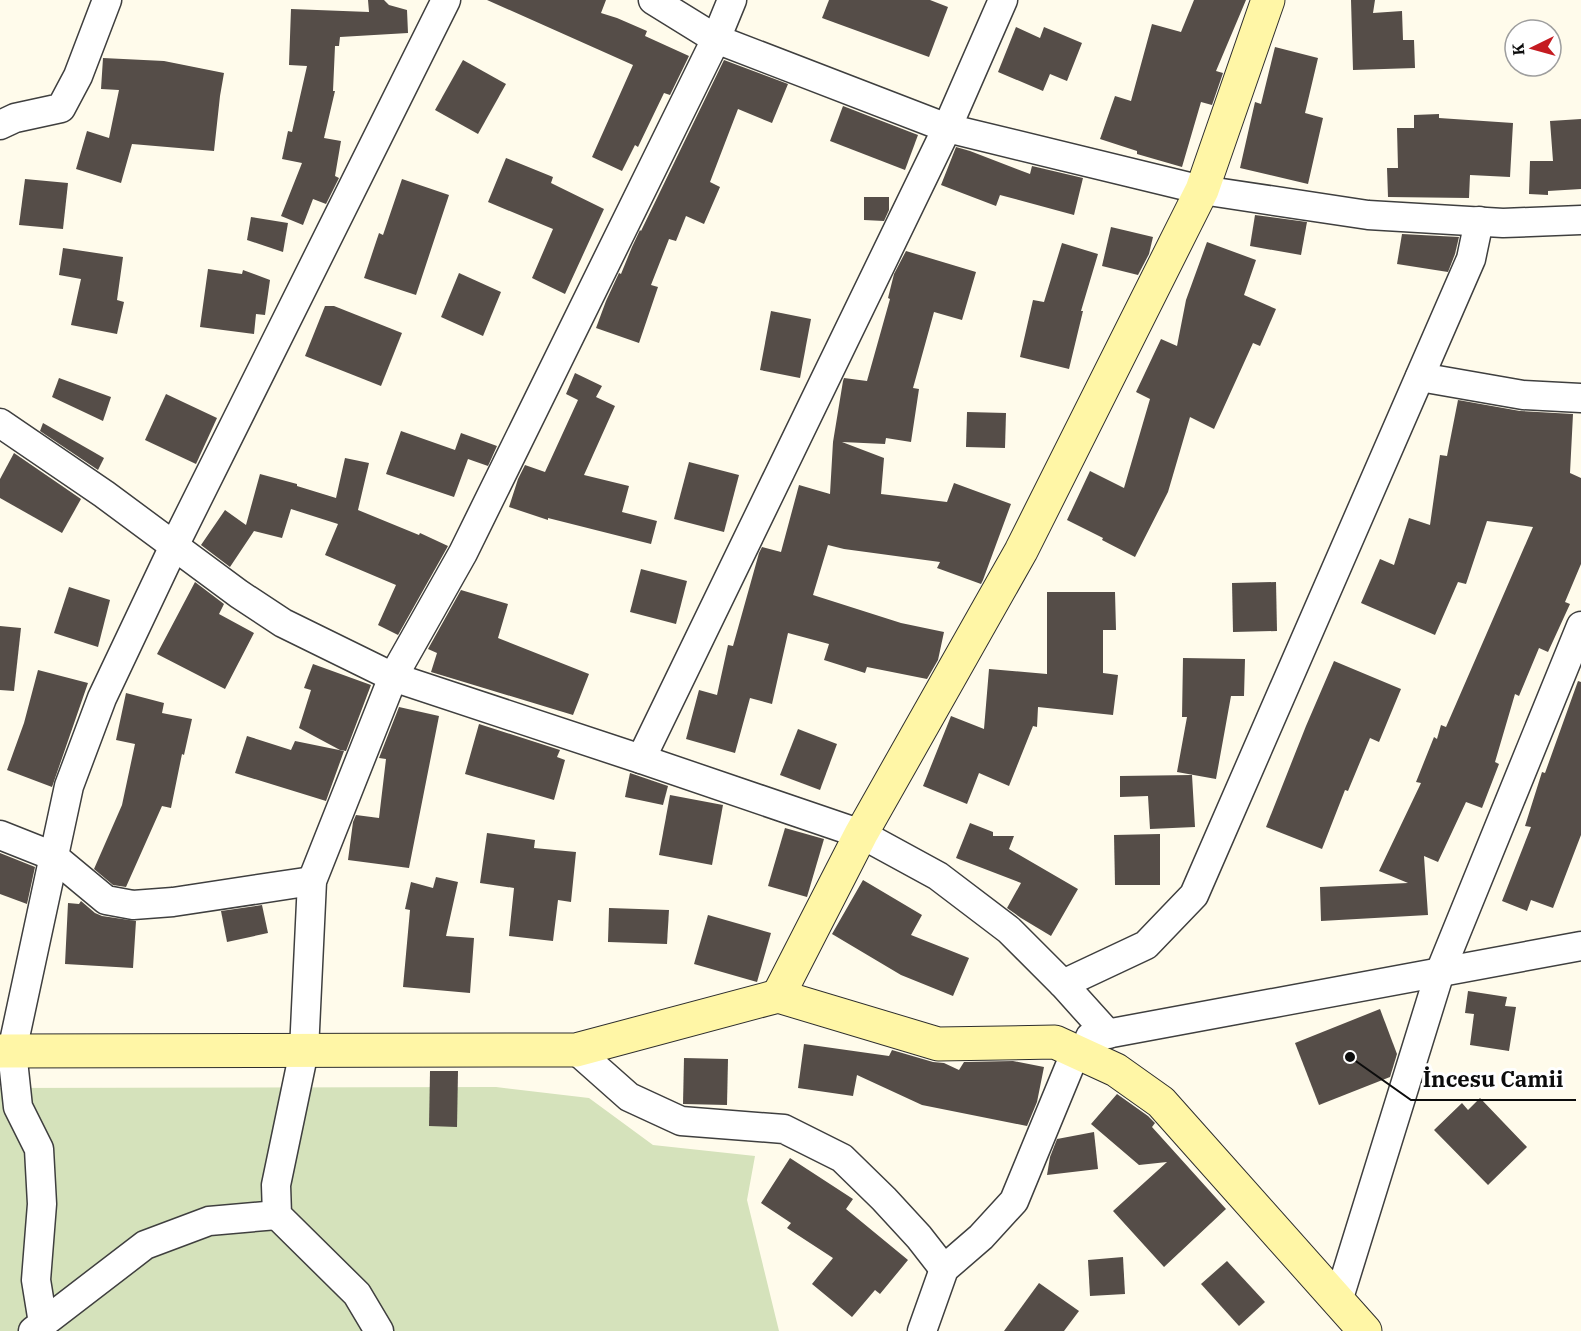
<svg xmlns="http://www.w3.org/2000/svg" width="1581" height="1331" font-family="'IBM Plex Serif',serif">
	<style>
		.cemetery { fill: #d5e2bb }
		.building { fill: #554d48 }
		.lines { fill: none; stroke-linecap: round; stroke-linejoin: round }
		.street-casing { stroke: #3f3f3f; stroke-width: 31 }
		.secondary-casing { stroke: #2e2e2e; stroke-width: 35 }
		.street { stroke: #fff; stroke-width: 28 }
		.secondary { stroke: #fff6a6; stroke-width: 33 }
		.leader { fill: none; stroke: #0c0c0c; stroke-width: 2 }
		.callout-dot { fill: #0c0c0c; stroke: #fff; stroke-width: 2 }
		.callout-label { font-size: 22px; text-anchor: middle; font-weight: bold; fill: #0c0c0c; stroke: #fff; stroke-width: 6; stroke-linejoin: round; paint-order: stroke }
	</style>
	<rect width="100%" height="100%" fill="#fffbeb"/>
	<polygon class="cemetery" points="496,1087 589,1098 653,1145 755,1156 747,1200 779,1331 0,1331 0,1088"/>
	<g class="building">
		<polygon points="368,0 384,0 389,5 407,10 408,33 340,37 339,46 335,46 333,91 335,91 324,138 341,141 335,176 339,178 326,204 313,199 303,225 281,216 302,163 282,159 288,131 292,132 307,66 289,65 291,9 369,12"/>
		<polygon points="487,0 606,0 601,13 617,18 647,31 645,36 689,56 670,95 664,93 638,147 635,145 622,171 592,157 633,65"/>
		<polygon points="829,0 930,0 948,7 929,57 822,18"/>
		<polygon points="1194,0 1246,0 1216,71 1223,73 1212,105 1201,102 1182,167 1137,154 1137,151 1100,139 1115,96 1131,101 1152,24 1181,32"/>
		<polygon points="1351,0 1375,0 1373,13 1402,11 1403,40 1414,40 1415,68 1353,70"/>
		<polygon points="1016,27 1040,38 1044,27 1082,43 1067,81 1050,74 1043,91 998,72"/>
		<polygon points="1275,47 1318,58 1305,113 1323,118 1308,184 1240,168 1255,102 1261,104"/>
		<polygon points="103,58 164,61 224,73 220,96 214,151 132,144 121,183 76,169 87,131 109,138 119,90 101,89"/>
		<polygon points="463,60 506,84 478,134 435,110"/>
		<polygon points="724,60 788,84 772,123 738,109 710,182 720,187 704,224 686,216 676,241 669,239 651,285 658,287 639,343 596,328 606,301 619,273 621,274 632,247 640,230 641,231"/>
		<polygon points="843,106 918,135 905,170 830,141"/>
		<polygon points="1439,114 1439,118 1513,123 1510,177 1470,175 1469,198 1388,197 1387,168 1398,168 1397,128 1414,128 1414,115"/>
		<polygon points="1581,119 1581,189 1548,191 1548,195 1529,194 1530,161 1553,161 1550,121"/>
		<polygon points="956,147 970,151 1030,174 1032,166 1083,178 1074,215 1000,195 996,206 941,185"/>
		<polygon points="506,158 553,177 551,183 604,209 565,294 532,278 553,229 488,202"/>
		<polygon points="25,179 68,183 63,229 19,225"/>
		<polygon points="402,179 449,195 416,295 364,278 379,233 383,235"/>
		<polygon points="864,197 889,197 889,210 884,221 864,220"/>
		<polygon points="1255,215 1307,222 1301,255 1250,246"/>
		<polygon points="251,217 288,223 283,252 247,240"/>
		<polygon points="1111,227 1153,237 1149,254 1138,275 1102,266"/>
		<polygon points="1402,234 1459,237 1455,254 1448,272 1397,264"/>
		<polygon points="1207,242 1256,260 1244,295 1276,309 1260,346 1253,343 1214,429 1190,417 1168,492 1135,557 1102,540 1103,538 1067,520 1090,471 1124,488 1150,399 1136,392 1161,339 1177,346 1186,300"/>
		<polygon points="1062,243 1098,254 1081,311 1083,311 1069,369 1020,357 1033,300 1044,302"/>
		<polygon points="63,248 123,257 117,300 124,302 117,334 71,325 81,279 59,275"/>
		<polygon points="906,251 976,272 962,320 934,312 913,388 919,389 911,442 886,438 885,444 842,442 884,458 881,494 947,502 954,483 1011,504 983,580 981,584 937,568 940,562 844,549 828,545 813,595 901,623 944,632 938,660 927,679 867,667 865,673 824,660 829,644 788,633 772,704 750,698 735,753 686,739 699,690 717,695 728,645 733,646 759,553 762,547 781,552 799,485 830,494 833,442 843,381 844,378 867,381 890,299 888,298 894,274"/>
		<polygon points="208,269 242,274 243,270 270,280 265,315 256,314 254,334 200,327"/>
		<polygon points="459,273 501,292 483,336 441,317"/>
		<polygon points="325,306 334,306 402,333 381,386 305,356"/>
		<polygon points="771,311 811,319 800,378 760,370"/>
		<polygon points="575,373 602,386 596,397 615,406 584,475 629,486 622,512 657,521 651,544 548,518 548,520 509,507 518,479 525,465 545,472 578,400 566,394"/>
		<polygon points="59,378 111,397 103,421 52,397"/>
		<polygon points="166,394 217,418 196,464 145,440"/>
		<polygon points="1458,400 1520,411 1573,414 1570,473 1581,478 1581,564 1565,602 1570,604 1548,652 1539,648 1519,696 1515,694 1495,762 1499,764 1482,808 1466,802 1438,862 1424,856 1428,915 1321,921 1320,887 1408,883 1379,871 1421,783 1416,782 1434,737 1437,739 1441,725 1446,727 1533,527 1487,521 1466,584 1458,582 1435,635 1361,603 1380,559 1394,565 1409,518 1430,525 1440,455 1447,456"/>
		<polygon points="967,412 1006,413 1005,448 966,447"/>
		<polygon points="43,423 104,458 98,470 40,431"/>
		<polygon points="401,431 455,450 461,433 497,446 488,466 468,459 454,497 386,474"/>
		<polygon points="14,453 81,499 62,533 0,498 0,479"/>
		<polygon points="345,458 369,463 358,510 419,535 420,533 448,546 398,635 378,625 396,585 325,555 338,524 291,509 282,538 254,531 230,567 201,545 225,510 246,525 260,474 297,484 297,486 336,498"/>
		<polygon points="689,462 739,475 724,532 674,519"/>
		<polygon points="641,569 687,581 676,624 630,612"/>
		<polygon points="195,582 224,604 219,614 254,633 225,689 157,654"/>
		<polygon points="1276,582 1277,631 1233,632 1232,583"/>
		<polygon points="69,587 110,600 98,647 54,633"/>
		<polygon points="461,590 508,604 498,638 589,674 573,715 431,672 437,653 428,649"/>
		<polygon points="1047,592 1115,592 1116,630 1103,630 1103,673 1118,675 1113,715 1038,707 1037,727 1033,726 1009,786 979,773 967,804 923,786 951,716 984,729 989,669 1047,674"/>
		<polygon points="0,626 21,628 14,691 0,690"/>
		<polygon points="1183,658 1245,659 1244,696 1231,696 1216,779 1177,772 1187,717 1182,717"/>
		<polygon points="1334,661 1401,689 1379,742 1370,738 1348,791 1345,790 1322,849 1266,827 1306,726"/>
		<polygon points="313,664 371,685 346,751 340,750 299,728 311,690 304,688"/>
		<polygon points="38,670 88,683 52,787 7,770 24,723"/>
		<polygon points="1578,681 1581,682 1581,835 1553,908 1531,900 1527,911 1502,901 1531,827 1525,826 1542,772 1545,773"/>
		<polygon points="126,693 164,703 162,713 192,719 184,755 182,754 171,808 162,806 126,887 113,885 94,869 122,805 135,744 116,740"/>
		<polygon points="399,707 439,716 409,868 348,860 353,822 356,815 379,818 386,759 379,758"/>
		<polygon points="479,724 560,750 557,757 565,760 554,800 465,774"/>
		<polygon points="798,729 837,744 820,790 780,775"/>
		<polygon points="247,736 291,750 295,741 344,751 326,801 235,773"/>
		<polygon points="630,773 668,786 663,805 625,797"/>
		<polygon points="1192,775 1195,827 1150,829 1148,796 1120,797 1120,776"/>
		<polygon points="670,795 723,805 712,865 659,855"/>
		<polygon points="970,823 993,832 993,836 1014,836 1009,849 1078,889 1051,936 1021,918 1007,908 1021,883 956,858"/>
		<polygon points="785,828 824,839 807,897 768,886"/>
		<polygon points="487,833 535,840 534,848 576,852 571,902 558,900 553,941 509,936 514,888 480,883"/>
		<polygon points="1160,834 1160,885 1115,885 1114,835"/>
		<polygon points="0,853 35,867 27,904 0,894"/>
		<polygon points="436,877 458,882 446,936 474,938 470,993 403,987 410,910 405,909 411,882 433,888"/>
		<polygon points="863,880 922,915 911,935 969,958 953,996 901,975 832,934"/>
		<polygon points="81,901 95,913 102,916 136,921 133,968 65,964 68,903 79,904"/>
		<polygon points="262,905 268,933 227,942 221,911"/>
		<polygon points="609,908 669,910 667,944 608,942"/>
		<polygon points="708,915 771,933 757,982 694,964"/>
		<polygon points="1468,991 1507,997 1505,1006 1516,1007 1509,1051 1470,1045 1474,1014 1465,1013"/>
		<polygon points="1380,1009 1397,1054 1390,1077 1319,1105 1295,1043"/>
		<polygon points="804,1044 889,1056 892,1050 933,1062 944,1063 959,1070 964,1062 1013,1061 1044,1067 1037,1102 1027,1126 922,1105 857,1075 853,1096 798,1088"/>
		<polygon points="684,1058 728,1059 727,1105 683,1104"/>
		<polygon points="430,1071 458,1071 457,1127 429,1126"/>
		<polygon points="1117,1094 1148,1116 1155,1123 1152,1127 1226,1209 1164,1267 1113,1211 1167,1162 1139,1165 1091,1124"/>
		<polygon points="1480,1098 1527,1147 1488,1185 1434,1130 1462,1103 1468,1110"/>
		<polygon points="1094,1132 1098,1169 1047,1175 1050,1157 1057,1139"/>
		<polygon points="790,1158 853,1199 846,1209 908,1260 880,1294 875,1290 852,1317 812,1284 833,1258 787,1228 791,1223 761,1203"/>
		<polygon points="1123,1257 1125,1294 1090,1296 1088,1260"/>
		<polygon points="1227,1261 1265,1302 1239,1326 1201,1284"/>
		<polygon points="1039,1283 1079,1311 1064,1331 1004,1331"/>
	</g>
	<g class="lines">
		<defs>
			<g id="street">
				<polyline points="653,0 716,39 947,128 1202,190 1368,215 1503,223 1581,220"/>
				<polyline points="0,125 15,118 61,108 78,76 107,0"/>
				<polyline points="1420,377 1523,395 1581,398"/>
				<polyline points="0,423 104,494 239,594 283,623 393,677 641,759 861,834 938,876 1009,930 1063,984 1108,1034"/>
				<polyline points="641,759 947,128 1003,0"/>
				<polyline points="0,835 53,856 106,900 133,905 173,902 312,881"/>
				<polyline points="1063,984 1146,945 1194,895 1471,259 1479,221"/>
				<polyline points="1090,1037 1581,946"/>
				<polyline points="576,1050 629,1097 681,1121 784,1129 842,1158 884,1199 919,1237 944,1269"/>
				<polyline points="1338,1301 1440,972 1581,626"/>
				<polyline points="43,1323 36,1280 42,1204 39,1149 18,1107 12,1051 69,786 102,698 174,546 446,0"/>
				<polyline points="33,1331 145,1245 209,1221 277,1215"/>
				<polyline points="379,1331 357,1294 277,1215 276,1185 304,1051 312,881 393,677 463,553 716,39 732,0"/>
				<polyline points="922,1331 944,1269 981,1237 1014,1201 1076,1051"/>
			</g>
			<g id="secondary">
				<polyline points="778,996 861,834 1021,551 1202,190 1268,0"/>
				<polyline points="0,1051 576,1050 778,996 938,1044 1055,1042 1116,1070 1161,1102 1365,1331"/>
			</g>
		</defs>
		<use href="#street" class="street-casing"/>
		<use href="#secondary" class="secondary-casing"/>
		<use href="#street" class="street"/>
		<use href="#secondary" class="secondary"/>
	</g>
	<path class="leader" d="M1350 1057L1411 1100H1576"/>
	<circle class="callout-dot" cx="1350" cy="1057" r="6"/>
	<g class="callout-label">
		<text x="1493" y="1087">İncesu Camii</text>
	</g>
	<g transform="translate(1533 48) rotate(265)"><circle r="28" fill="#ffffff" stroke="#9e9e9e" stroke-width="1.5"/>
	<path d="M0-4.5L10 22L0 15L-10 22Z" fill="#c51b21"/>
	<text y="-9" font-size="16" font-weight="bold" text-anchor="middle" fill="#0c0c0c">K</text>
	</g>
</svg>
